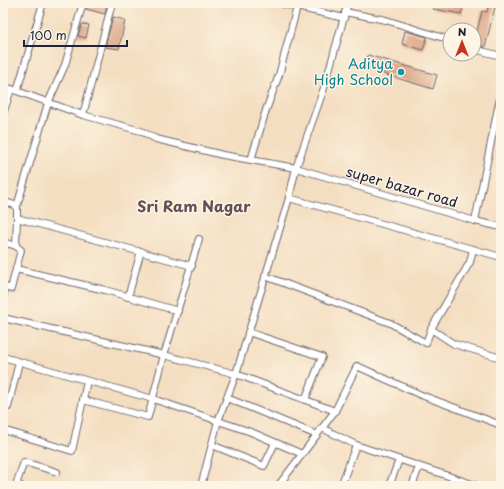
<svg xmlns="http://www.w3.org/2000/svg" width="504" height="489" font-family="'Playpen Sans',sans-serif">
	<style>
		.building { fill: #dba282 }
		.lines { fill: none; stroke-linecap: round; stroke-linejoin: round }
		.street-casing { stroke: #6c646a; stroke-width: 8 }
		.street { stroke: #fff; stroke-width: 6 }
		.culture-dot { fill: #0f9aa8; stroke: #fcf5e5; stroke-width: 1.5 }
		.labels { text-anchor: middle; stroke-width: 3; stroke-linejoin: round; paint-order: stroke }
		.culture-label { font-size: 14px; fill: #0d838f; stroke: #fcf5e5; text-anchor: end }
		.street-label { font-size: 14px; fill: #22223b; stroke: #fcf5e5 }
		.neighbourhood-label { font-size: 15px; font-weight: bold; fill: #634f54; stroke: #fcf5e5 }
	</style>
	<rect width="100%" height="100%" fill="#fcf5e5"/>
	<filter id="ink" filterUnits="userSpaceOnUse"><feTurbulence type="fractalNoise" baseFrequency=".025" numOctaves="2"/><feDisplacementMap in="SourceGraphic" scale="8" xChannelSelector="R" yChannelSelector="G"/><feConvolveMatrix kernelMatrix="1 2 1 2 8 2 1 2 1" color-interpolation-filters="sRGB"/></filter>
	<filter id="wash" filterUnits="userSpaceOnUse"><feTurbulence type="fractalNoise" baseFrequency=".012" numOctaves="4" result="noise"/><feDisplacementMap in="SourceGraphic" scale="16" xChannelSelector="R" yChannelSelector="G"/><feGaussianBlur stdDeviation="0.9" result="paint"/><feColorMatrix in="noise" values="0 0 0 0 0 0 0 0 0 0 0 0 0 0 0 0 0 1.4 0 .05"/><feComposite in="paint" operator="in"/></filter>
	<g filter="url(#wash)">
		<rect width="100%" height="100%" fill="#f4dec1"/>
		<g id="blocks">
			<g class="building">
				<polygon points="87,3 107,3 105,14 86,9"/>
				<polygon points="434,3 463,7 461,14 433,9"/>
				<polygon points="489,3 496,3 485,47 474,45 474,43 482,11 487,12"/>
				<polygon points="113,17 125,20 119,49 105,47"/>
				<polygon points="82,24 89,25 86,38 78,36"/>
				<polygon points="405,31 427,37 423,50 402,44"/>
				<polygon points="368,55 437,75 433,89 364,68"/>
			</g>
		</g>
	</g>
	<g filter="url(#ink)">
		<use href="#blocks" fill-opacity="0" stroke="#6c646a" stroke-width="1"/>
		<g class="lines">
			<defs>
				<g id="street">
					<polyline points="280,3 344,18"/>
					<polyline points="345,12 386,20 450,40"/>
					<polyline points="474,49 501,56"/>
					<polyline points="3,86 83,115 141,131 156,139 223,155 296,168 475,221 501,227"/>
					<polyline points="17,91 43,3"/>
					<polyline points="3,114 11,89"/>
					<polyline points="83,115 112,3"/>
					<polyline points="251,160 266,110 279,75 297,7"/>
					<polyline points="289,198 501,257"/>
					<polyline points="3,201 17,206 48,103 65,65 83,3"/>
					<polyline points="17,206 17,218 192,266"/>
					<polyline points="475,221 501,93"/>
					<polyline points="3,242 16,246"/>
					<polyline points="16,269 21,250 16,246 17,218"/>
					<polyline points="265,276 390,323 426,343 431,329 454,344 501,358"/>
					<polyline points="3,286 11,289 16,269 105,290 178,311"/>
					<polyline points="128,297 141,251"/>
					<polyline points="3,298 5,287"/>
					<polyline points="3,318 164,355 236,374 335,411"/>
					<polyline points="431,329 470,262 473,249"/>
					<polyline points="248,332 322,357 305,400"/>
					<polyline points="3,357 153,399 251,432 302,454"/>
					<polyline points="227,398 317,435"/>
					<polyline points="83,400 87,381"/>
					<polyline points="8,407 19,362"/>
					<polyline points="322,428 356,445"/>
					<polyline points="3,430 72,451 83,400 148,417 164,355 199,239"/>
					<polyline points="212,445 264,466 275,443"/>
					<polyline points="21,486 18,485 17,482 24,462 57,472"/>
					<polyline points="201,486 218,421 236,374 289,198 296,168 324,88 348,3"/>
					<polyline points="278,486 335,411 357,366 421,395 501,425"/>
					<polyline points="341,486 356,445 478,486"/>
					<polyline points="389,486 399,460"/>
					<polyline points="412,486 419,467"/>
				</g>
			</defs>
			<use href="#street" class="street-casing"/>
			<use href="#street" class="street"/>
		</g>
	</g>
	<circle class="culture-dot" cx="401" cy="72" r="4"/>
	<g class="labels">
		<g class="culture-label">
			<text x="393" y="69">Aditya<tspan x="393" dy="16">High School</tspan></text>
		</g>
		<g class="street-label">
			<text transform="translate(402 187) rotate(16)" y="5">super bazar road</text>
		</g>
		<g class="neighbourhood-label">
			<text x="194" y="212">Sri Ram Nagar</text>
		</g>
	</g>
	<rect width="504" height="489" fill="none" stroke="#fcf5e5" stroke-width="16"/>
	<g transform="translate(462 42)"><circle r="19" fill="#fcf5e5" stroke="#a5a1a1"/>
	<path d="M0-3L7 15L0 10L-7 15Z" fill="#c8321e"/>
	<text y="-6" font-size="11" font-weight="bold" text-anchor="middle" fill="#22223b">N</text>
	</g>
	<path d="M24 40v6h103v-6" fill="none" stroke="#22223b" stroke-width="2"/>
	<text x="30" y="40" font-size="12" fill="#22223b" stroke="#fcf5e5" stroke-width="3" paint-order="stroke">100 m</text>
</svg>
